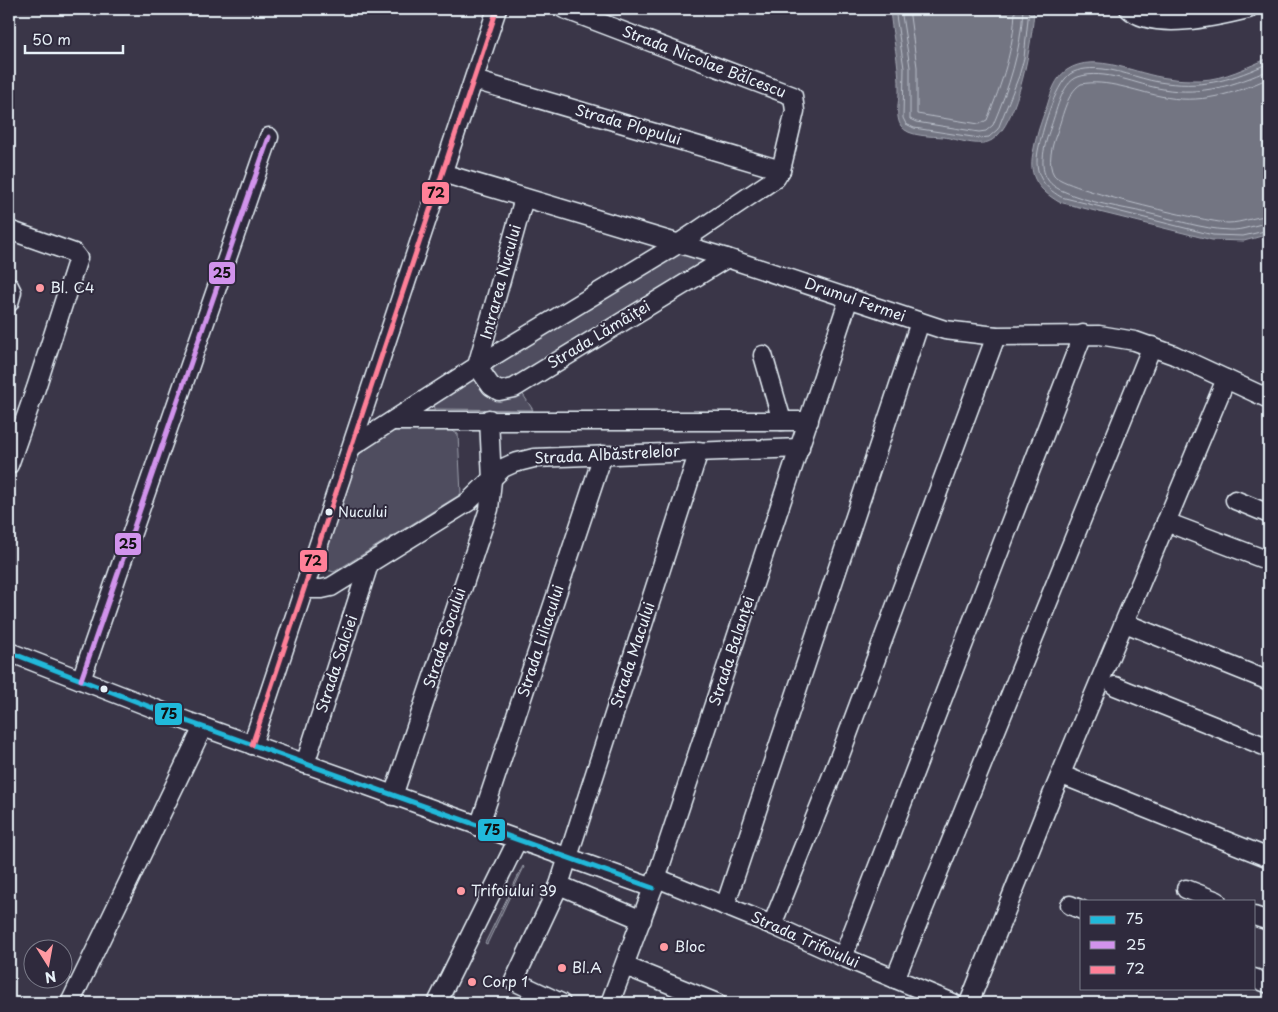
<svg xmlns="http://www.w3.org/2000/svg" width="1278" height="1012" font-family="'Playpen Sans',sans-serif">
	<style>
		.green { fill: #504e5f; stroke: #9ca0ac }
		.water { fill: #737482; stroke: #a2a6b1 }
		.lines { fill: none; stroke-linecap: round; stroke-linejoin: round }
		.shore { stroke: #b9bfc9; stroke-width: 1 }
		.minor-casing { stroke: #e8f1f8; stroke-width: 21 }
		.minor { stroke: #2f2a3d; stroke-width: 18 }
		.bus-1-casing { stroke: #2f2a3d; stroke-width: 9 }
		.bus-2-casing { stroke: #2f2a3d; stroke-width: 9 }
		.bus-3-casing { stroke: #2f2a3d; stroke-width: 9 }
		.bus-1 { stroke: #20b9da; stroke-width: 5 }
		.bus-2 { stroke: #d193ec; stroke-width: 5 }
		.bus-3 { stroke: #ff8098; stroke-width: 5 }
		.poi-dot { fill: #ff9aa2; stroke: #2f2a3d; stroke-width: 2 }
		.bus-dot { fill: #e8f1f8; stroke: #2f2a3d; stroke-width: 2 }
		.labels { text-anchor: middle; stroke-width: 4; stroke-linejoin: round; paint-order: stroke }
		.bus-label { font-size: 14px; fill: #e8f1f8; stroke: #2f2a3d; text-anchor: start }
		.street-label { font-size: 15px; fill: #e8f1f8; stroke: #2f2a3d }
		.poi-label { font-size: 15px; fill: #e8f1f8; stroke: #2f2a3d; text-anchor: start }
		.line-badge { stroke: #2f2a3d; stroke-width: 2 }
		.pale-badge-label { font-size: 14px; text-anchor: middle; font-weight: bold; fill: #111 }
	</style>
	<rect width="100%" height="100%" fill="#3a3648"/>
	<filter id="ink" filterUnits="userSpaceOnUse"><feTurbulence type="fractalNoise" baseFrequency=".02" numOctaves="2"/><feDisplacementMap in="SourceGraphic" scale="10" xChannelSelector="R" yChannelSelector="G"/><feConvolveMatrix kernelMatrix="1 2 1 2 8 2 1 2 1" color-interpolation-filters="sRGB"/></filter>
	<g filter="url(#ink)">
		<g class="green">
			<polygon points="683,250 709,259 513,380 499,381 494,376 493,369 498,362"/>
			<path d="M 469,379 C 492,380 495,410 522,393 L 533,410 L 434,409 L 433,404 Z"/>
			<polygon points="450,430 458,434 461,494 334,572 327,570 322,560 357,456 391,431"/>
			<polygon points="523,866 524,867 487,944 485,943"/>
		</g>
		<g class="water">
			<path d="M 890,9 L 1034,9 C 1033,38 1018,125 992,140 C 980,148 957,139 944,137 C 932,136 908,137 901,126 C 895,116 899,103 899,92 C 900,64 892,37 890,9 Z"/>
			<path d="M 1269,58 L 1269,234 L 1244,241 L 1212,240 L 1059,202 C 1039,190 1028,177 1033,153 C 1036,136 1041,121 1047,106 C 1051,93 1055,78 1067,70 C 1096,51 1137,75 1167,78 C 1178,80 1190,80 1201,80 C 1225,79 1247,67 1269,58 Z"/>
		</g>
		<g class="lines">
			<g class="shore">
				<polyline points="895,9 904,68 903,118 906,124 914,128 979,138 989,137 998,129 1019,76 1024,58 1029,9"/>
				<path d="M 901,9 L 910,67 L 910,119 L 916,122 L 979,132 L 986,131 L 993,125 C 1009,87 1021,51 1023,9"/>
				<path d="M 909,9 L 917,67 L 917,114 L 979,124 L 987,120 C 1002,83 1014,49 1015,9"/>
				<path d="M 1269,63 C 1233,79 1207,88 1166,83 C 1145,81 1124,71 1103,69 C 1093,68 1079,68 1070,74 C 1054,86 1042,132 1038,151 C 1034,173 1042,186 1061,197 L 1213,235 L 1243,236 L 1269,230"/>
				<path d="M 1269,70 C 1235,85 1202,96 1163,89 C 1137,85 1104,68 1078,77 C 1061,83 1056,114 1050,129 C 1045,143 1038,167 1048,180 C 1051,185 1058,189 1063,191 C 1089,203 1120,207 1147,213 C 1173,219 1202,229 1229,230 C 1243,231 1255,224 1269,223"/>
				<path d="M 1269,78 C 1234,94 1199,105 1160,96 C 1135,91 1107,79 1081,84 C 1066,93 1062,120 1056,135 C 1052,145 1047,165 1054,175 C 1063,189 1206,222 1228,223 C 1243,223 1255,216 1269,216"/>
			</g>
			<defs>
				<g id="minor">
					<path d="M 1129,9 C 1154,32 1219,16 1248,9"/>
					<polyline points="474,80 781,170"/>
					<polyline points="442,173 727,258 945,330 996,336 1099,335 1135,341 1174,355 1269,399"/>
					<polyline points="524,198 477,366 491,386 499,391 514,388 727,258"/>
					<polyline points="9,230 74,253 78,258 36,388 9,465"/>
					<polyline points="9,286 12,292 9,303"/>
					<polyline points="763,355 782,421"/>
					<polyline points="393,421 809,421"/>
					<polyline points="353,446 477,366 678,244 776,178 781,170 795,111 793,96 564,9"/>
					<polyline points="1235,500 1269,514"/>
					<polyline points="1166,522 1269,561"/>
					<polyline points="305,589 322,589 331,587 468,502 503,468 514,463 534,458 800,448"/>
					<polyline points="1125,623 1269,681"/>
					<polyline points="9,652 189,722 653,888"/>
					<polyline points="81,680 269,137"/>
					<polyline points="1115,686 1269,748"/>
					<polyline points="252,745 497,9"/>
					<polyline points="305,764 369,564"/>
					<polyline points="1062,775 1269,858"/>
					<polyline points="393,796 489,509 492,480 489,419"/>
					<polyline points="479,827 603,455"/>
					<polyline points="657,878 772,925 843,957 953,1003"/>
					<polyline points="559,885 642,920"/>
					<polyline points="1186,889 1217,901"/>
					<polyline points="1070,905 1082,910"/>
					<polyline points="725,906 920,322"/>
					<polyline points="1254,916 1269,921"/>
					<polyline points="772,925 839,758 996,336"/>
					<polyline points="843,957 1083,334"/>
					<polyline points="625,966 717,1003"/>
					<polyline points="1254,978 1269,984"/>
					<polyline points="895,979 1152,346"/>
					<polyline points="70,1003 203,727"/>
					<polyline points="437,1003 517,841"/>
					<polyline points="561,1003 514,981 559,885 699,451"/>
					<polyline points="610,1003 653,888 849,298"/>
					<polyline points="969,1003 1052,795 1226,379"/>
				</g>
			</defs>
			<use href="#minor" class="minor-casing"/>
			<use href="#minor" class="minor"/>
			<defs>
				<polyline id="bus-1" points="9,652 189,722 653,888"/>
				<polyline id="bus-2" points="81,680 269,137"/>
				<polyline id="bus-3" points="252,745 497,9"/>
			</defs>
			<use href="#bus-1" class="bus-1-casing"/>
			<use href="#bus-2" class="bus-2-casing"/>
			<use href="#bus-3" class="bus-3-casing"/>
			<use href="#bus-1" class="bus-1"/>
			<use href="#bus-2" class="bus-2"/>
			<use href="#bus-3" class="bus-3"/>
		</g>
	</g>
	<g class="poi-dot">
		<circle cx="40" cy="288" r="5"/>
		<circle cx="461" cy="891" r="5"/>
		<circle cx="664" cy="947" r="5"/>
		<circle cx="562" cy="968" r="5"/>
		<circle cx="472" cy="982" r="5"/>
	</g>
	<g class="bus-dot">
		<circle cx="329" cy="512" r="4.5"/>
		<circle cx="104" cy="689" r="4.5"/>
	</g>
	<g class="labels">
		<g class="bus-label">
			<text x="338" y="517">Nucului</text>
		</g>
		<g class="street-label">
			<text transform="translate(704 62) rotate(21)" y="5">Strada Nicolae Bălcescu</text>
			<text transform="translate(628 125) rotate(16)" y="5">Strada Plopului</text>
			<text transform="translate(501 282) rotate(-75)" y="5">Intrarea Nucului</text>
			<text transform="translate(855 300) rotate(19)" y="5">Drumul Fermei</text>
			<text transform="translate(599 335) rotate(-31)" y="5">Strada Lămâiței</text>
			<text transform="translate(607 455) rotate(-3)" y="5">Strada Albăstrelelor</text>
			<text transform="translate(445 638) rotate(-72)" y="5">Strada Socului</text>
			<text transform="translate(541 641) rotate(-72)" y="5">Strada Liliacului</text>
			<text transform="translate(732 651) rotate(-72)" y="5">Strada Balanței</text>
			<text transform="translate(633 655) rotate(-72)" y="5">Strada Macului</text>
			<text transform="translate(337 664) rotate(-72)" y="5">Strada Salciei</text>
			<text transform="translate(805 940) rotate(24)" y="5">Strada Trifoiului</text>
		</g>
		<g class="poi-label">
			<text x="50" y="293">Bl. C4</text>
			<text x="471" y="896">Trifoiului 39</text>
			<text x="674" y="952">Bloc</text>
			<text x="572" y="973">Bl.A</text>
			<text x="482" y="987">Corp 1</text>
		</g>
	</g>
	<g class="line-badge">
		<rect x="421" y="181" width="29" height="24" rx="5" fill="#ff8098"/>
		<rect x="208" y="261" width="28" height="24" rx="5" fill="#d193ec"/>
		<rect x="114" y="532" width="28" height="24" rx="5" fill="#d193ec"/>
		<rect x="299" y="549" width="29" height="24" rx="5" fill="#ff8098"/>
		<rect x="154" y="702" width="29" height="24" rx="5" fill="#20b9da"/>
		<rect x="477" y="818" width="29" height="24" rx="5" fill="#20b9da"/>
	</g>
	<g class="pale-badge-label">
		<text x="436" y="198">72</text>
		<text x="222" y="278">25</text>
		<text x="128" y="549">25</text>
		<text x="313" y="566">72</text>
		<text x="169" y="719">75</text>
		<text x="492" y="835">75</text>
	</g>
	<rect width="1278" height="1012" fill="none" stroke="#2f2a3d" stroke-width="30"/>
	<rect x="15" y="15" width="1248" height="982" fill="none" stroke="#e8f1f8" stroke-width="2" filter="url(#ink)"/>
	<rect x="1080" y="900" width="175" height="90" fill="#2f2a3d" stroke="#797a88"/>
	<rect x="1090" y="916" width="25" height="8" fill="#20b9da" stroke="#797a88"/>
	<text x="1126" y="924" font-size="15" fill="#e8f1f8">75</text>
	<rect x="1090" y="941" width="25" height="8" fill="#d193ec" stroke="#797a88"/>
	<text x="1126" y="950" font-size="15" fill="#e8f1f8">25</text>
	<rect x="1090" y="966" width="25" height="8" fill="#ff8098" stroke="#797a88"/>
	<text x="1126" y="974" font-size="15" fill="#e8f1f8">72</text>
	<g transform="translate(48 964) rotate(169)"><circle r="24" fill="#2f2a3d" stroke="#797a88"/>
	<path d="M0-4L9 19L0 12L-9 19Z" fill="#ff9aa2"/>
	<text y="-8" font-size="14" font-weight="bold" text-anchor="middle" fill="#e8f1f8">N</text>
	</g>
	<path d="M25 45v8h98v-8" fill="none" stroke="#e8f1f8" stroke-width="2.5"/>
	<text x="32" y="45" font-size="15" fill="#e8f1f8" stroke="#2f2a3d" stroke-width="4" paint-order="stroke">50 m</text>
</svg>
